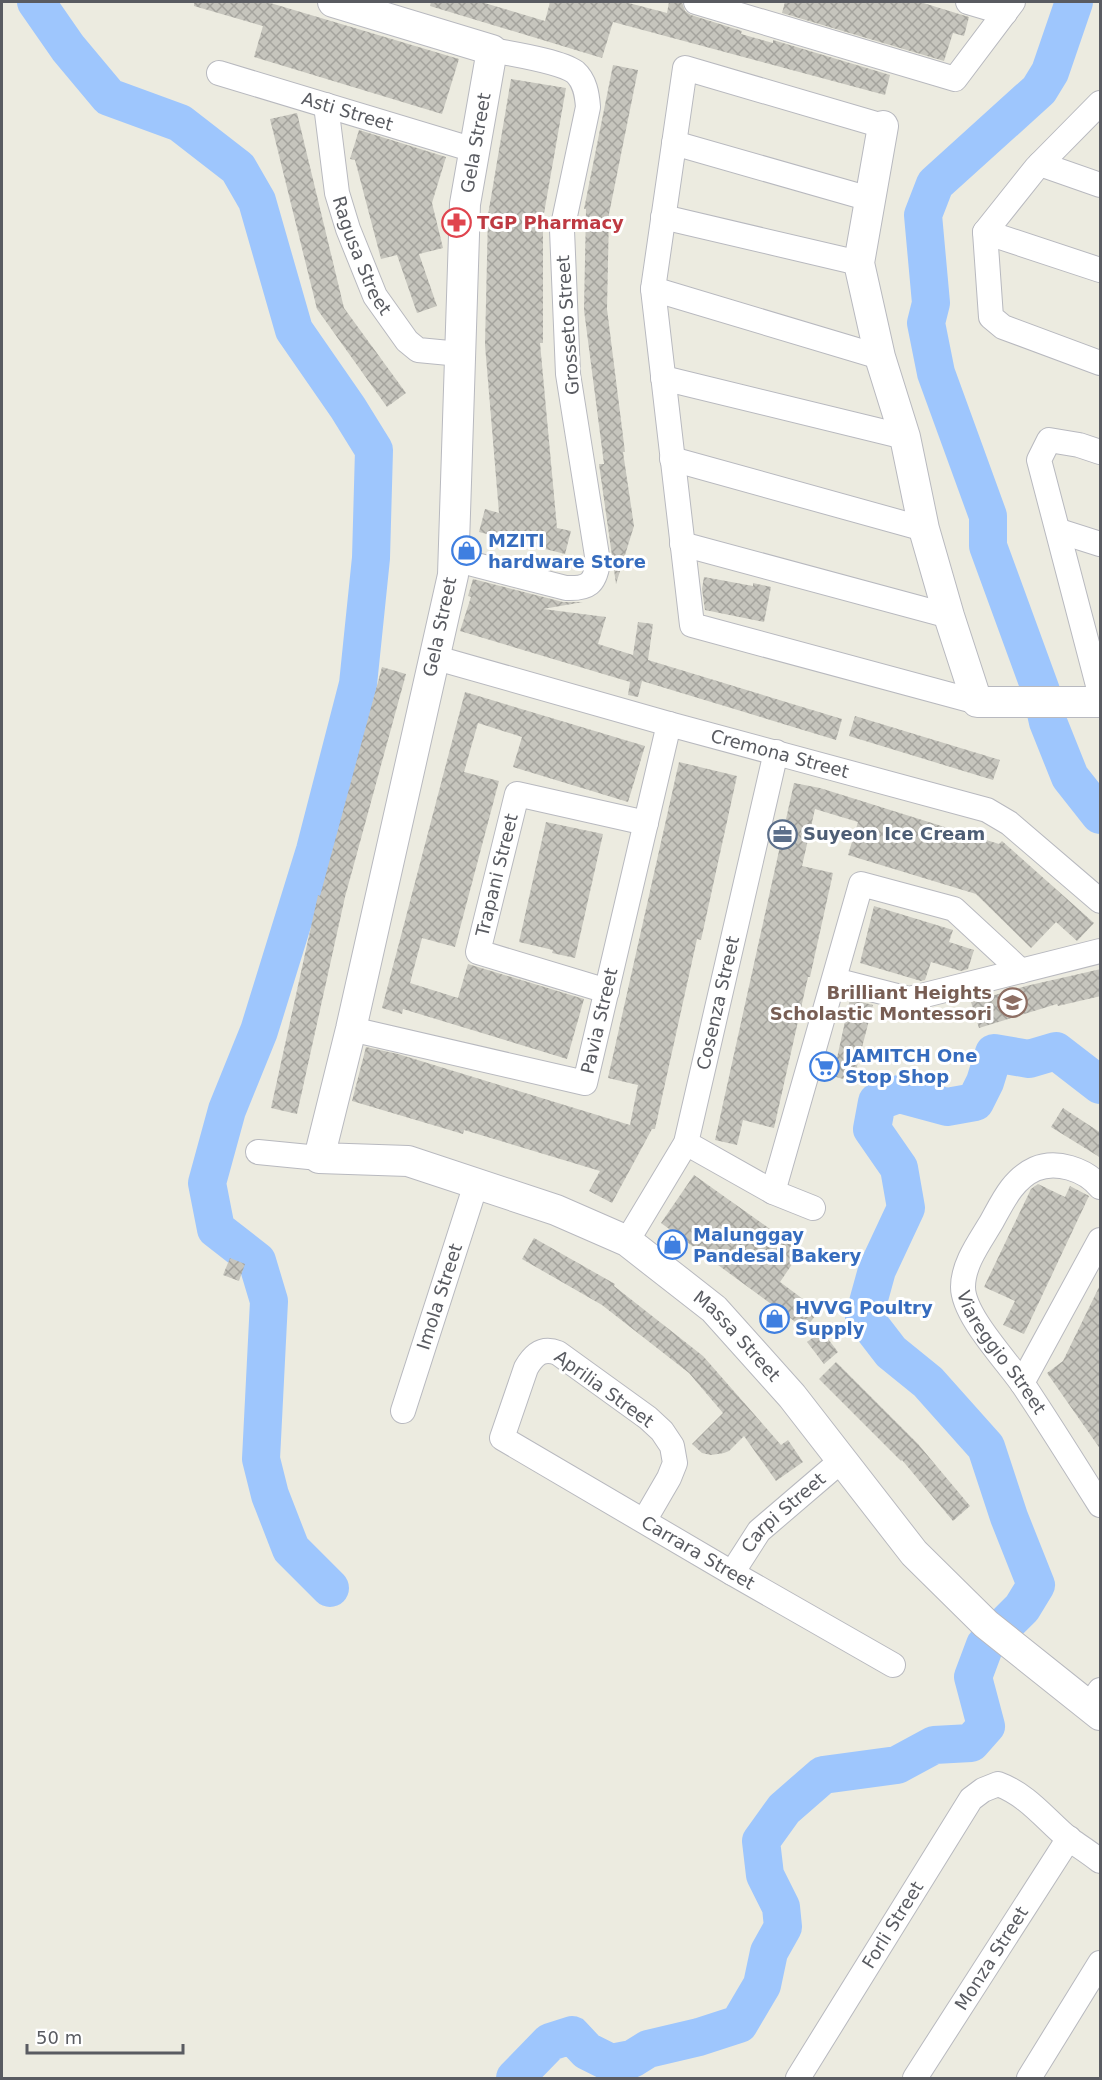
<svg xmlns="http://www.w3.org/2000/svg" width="1102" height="2080" font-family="'DejaVu Sans',sans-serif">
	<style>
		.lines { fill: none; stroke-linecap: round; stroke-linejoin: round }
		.river { stroke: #9ec6fd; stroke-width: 38 }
		.building { fill: url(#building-cross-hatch) }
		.minor-casing { stroke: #b8b9bf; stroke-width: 26 }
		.tertiary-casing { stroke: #b8b9bf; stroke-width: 32 }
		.minor { stroke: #fff; stroke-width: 24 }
		.tertiary { stroke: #fff; stroke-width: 30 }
		.labels { text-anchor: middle; stroke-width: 6; stroke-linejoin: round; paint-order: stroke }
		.street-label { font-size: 18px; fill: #595b61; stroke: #fff }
		.health-label { font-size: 18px; font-weight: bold; fill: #be3a42; stroke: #fff; text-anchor: start }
		.shop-label { font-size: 18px; font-weight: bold; fill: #366cbe; stroke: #fff; text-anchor: start }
		.service-label { font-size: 18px; font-weight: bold; fill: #4e5e75; stroke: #fff; text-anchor: start }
		.education-label { font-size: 18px; font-weight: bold; fill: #785e54; stroke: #fff; text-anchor: end }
	</style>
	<defs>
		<pattern id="building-cross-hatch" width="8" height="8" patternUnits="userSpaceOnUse" patternTransform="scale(1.5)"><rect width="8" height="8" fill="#c6c5bd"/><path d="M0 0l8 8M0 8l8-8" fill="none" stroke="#a4a39d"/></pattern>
	</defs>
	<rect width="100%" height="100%" fill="#ecebe0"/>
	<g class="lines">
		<g class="river">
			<polyline points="36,2 68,48 109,97 180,123 238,168 257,201 294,330 348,408 374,450 371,558 358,684 315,850 259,1031 227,1110 207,1183 216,1229 257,1261 269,1301 261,1459 270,1495 291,1549 330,1588"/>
			<polyline points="1074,2 1050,72 1039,90 935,184 923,215 931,303 926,323 936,373 988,516 988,546 1041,691 1048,722 1070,777 1100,815"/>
			<polyline points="515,2078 550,2042 572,2035 587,2051 611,2063 632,2059 648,2049 699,2037 739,2024 762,1985 769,1952 783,1927 781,1907 765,1875 761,1841 784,1809 823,1775 897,1765 934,1745 971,1743 986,1726 973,1677 985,1645 1022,1608 1036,1585 1009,1517 986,1447 928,1382 891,1352 864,1317 877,1270 906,1208 899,1168 872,1129 877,1102 899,1094 947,1107 975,1102 985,1082 994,1053 1029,1059 1056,1051 1100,1085"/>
		</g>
	</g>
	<g class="building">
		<polygon points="194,2 267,2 459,59 442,114 254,57 263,26 194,6"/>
		<polygon points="431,2 481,2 545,21 550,2 625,2 667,13 669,2 682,2 685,11 691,15 742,31 741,34 773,43 773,40 890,75 885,95 613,22 602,58 430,6"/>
		<polygon points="785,2 920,2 969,17 964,36 953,33 944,61 782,13"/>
		<polygon points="613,65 638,70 609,214 607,309 625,452 623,452 634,526 616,584 599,464 604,464 584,310 586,209 584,209"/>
		<polygon points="511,79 566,88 543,219 543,343 540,343 557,528 571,531 565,554 479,532 485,509 499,513 485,345 488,215"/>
		<polygon points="297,113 344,308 406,393 387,407 317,309 270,119"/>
		<polygon points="359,130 446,157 432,203 443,248 419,254 437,306 417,313 397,255 381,259 355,160 350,159"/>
		<polygon points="704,577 753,586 753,583 771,587 764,622 705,610 702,589"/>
		<polygon points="473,579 563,602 583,602 543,609 606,617 598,644 633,655 638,622 653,624 648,660 842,719 836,740 642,681 638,697 628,695 630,682 460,631 471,597 468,596"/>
		<polygon points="382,667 406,674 345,897 297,1114 271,1108 318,895 320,896"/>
		<polygon points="465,692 645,746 628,802 513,767 522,737 478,723 464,772 499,781 455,947 422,938 410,983 458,998 468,964 584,999 567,1059 403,1009 402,1014 382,1008"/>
		<polygon points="855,716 1000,760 993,780 849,736"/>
		<polygon points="679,762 737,776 701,940 697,939 655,1129 652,1129 612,1203 589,1191 600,1171 464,1130 463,1134 352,1101 366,1047 398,1054 630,1125 638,1085 608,1078"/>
		<polygon points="794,783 820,788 999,844 1002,841 1094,923 1077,941 1056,922 1031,948 976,894 848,855 858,822 815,809 802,866 833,873 810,977 808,977 774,1128 743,1120 737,1145 715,1140"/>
		<polygon points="546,822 603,834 575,958 552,953 553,950 519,942"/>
		<polygon points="874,906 953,930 949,942 974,950 968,969 961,971 931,962 925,980 921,981 860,963"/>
		<polygon points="1101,969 1101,996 1058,1006 1057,1004 979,1028 971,1002 1026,986"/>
		<polygon points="850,999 873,1005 853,1082 833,1076"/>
		<polygon points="1063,1108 1101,1133 1101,1158 1051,1127"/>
		<polygon points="694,1175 801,1251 780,1282 819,1311 805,1329 661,1223"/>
		<polygon points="1038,1184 1065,1197 1070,1186 1089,1196 1024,1334 1003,1325 1015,1301 984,1287 1031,1189"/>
		<polygon points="534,1238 615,1284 614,1286 703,1356 781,1445 788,1440 803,1462 776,1481 744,1436 729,1451 724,1453 711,1455 702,1453 692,1444 723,1413 689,1373 602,1305 522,1259"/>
		<polygon points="230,1258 245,1264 239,1281 223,1275"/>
		<polygon points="1101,1283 1101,1450 1047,1373 1063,1361"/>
		<polygon points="822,1331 838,1352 824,1364 807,1342"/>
		<polygon points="836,1362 918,1444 970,1506 953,1521 902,1460 901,1461 819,1379"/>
	</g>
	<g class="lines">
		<defs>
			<g id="minor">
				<polyline points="696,2 955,79 1013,2"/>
				<polyline points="968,2 1005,13"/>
				<path id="s1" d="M 219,73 L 474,150"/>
				<polyline points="1100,103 1036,168 985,232 991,317 1003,327 1100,363"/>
				<path id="s2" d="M 326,105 L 337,193 L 348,229 L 375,296 L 407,341 L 418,350 L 460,354"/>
				<polyline points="883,126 685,68 653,289 692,625 977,702"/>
				<polyline points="674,143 870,199"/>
				<polyline points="1040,164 1100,185"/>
				<polyline points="663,217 859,263"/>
				<polyline points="985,232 1100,270"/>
				<polyline points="653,289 880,357"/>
				<polyline points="663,378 905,437"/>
				<polyline points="1100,452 1079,445 1049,440 1039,460 1100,693"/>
				<polyline points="672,459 924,529"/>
				<polyline points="1059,531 1100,544"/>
				<polyline points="682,544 949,616"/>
				<path d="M 453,559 L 566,588 C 588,589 595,584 598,562 L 568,374 L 562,230 L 588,107 C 587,94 585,81 575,72 C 560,61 512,54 492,50"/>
				<path id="s3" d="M 433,657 L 669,724 L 987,810 L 1009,823 L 1100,901"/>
				<polyline points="835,980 909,999 1100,951"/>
				<path id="s4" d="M 607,991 L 478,952 L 517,794 L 646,823"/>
				<path id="s5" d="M 351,1029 L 585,1083 L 669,724"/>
				<polyline points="686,1143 773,1192 813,1208"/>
				<polyline points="258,1152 319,1158"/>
				<path id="s6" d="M 1100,1187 C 1085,1169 1056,1160 1035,1169 C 1013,1179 1003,1201 992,1221 C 981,1240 963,1263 963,1287 C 963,1316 1008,1362 1024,1386 C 1050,1425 1075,1465 1100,1505"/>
				<polyline points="773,1192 861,884 954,909 1021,971"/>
				<path id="s7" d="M 627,1241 L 686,1143 L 776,752"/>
				<polyline points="1022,1383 1100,1240"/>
				<path id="s8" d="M 403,1411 L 476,1184"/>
				<path id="s9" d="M 644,1521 L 669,1478 L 675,1463 L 672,1446 L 662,1431 L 648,1418 L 558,1353 C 543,1347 534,1354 526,1368 L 502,1438 L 732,1573 L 893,1665"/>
				<path id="s10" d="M 732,1573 L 759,1531 L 842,1460"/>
				<polyline points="1089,1706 1100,1690"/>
				<path id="s11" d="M 798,2078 L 971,1799 L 983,1790 L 998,1784 C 1028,1795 1045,1819 1069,1839 C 1079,1846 1090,1853 1100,1861"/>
				<path id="s12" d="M 915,2078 L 1069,1838"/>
				<polyline points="1029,2078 1100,1963"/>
			</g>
			<g id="tertiary">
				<path id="s13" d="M 333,2 L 492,50 L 465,204 L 453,575 L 351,1029 L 319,1158 L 408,1161 L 556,1210 L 627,1241 L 714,1309 L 792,1396 L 914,1553 L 986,1624 L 1100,1715"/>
				<polyline points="883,126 859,263 880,357 905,437 924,529 949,616 977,702 1100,702"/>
			</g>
		</defs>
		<use href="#minor" class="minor-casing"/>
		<use href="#tertiary" class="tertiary-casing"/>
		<use href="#minor" class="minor"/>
		<use href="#tertiary" class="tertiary"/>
	</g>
	<defs>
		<symbol id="pharmacy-ring" viewBox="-11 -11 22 22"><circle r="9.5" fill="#fff" stroke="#e0444e" stroke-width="1.5"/><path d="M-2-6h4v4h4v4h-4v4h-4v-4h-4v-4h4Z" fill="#e0444e"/></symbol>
		<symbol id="shop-ring" viewBox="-11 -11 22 22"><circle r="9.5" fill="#fff" stroke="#3f7fe0" stroke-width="1.5"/><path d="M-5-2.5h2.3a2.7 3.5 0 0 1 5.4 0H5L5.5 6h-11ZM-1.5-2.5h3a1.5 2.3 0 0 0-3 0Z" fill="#3f7fe0"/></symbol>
		<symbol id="office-ring" viewBox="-11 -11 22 22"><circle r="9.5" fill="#fff" stroke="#5c6f8a" stroke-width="1.5"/><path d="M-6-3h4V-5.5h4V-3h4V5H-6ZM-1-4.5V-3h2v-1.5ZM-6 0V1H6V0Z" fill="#5c6f8a"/></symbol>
		<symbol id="school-ring" viewBox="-11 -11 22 22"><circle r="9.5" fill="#fff" stroke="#8d6e63" stroke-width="1.5"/><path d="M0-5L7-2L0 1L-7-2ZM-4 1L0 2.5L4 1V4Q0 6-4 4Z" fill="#8d6e63"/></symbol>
		<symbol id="supermarket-ring" viewBox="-11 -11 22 22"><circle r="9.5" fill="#fff" stroke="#3f7fe0" stroke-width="1.5"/><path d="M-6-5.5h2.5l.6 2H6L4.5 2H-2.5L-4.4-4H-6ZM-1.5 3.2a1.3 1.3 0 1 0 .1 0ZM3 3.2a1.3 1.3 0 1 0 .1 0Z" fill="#3f7fe0"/></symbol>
	</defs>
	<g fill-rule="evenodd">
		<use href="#pharmacy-ring" x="440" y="206" width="33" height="33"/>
		<use href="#shop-ring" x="450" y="534" width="33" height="33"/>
		<use href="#office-ring" x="766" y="818" width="33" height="33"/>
		<use href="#school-ring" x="996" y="986" width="33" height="33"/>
		<use href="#supermarket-ring" x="808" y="1050" width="33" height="33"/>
		<use href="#shop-ring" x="656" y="1228" width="33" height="33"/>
		<use href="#shop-ring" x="758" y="1302" width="33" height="33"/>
	</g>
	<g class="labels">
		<g class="street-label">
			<text dy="6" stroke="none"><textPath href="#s1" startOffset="134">Asti Street</textPath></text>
			<text transform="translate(476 143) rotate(-80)" y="6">Gela Street</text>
			<text dy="6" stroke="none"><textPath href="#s2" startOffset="156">Ragusa Street</textPath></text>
			<text transform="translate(568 325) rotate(-94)" y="6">Grosseto Street</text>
			<text transform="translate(440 627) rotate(-78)" y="6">Gela Street</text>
			<text dy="6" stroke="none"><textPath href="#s3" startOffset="360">Cremona Street</textPath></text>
			<text dy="6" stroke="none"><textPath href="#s4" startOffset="214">Trapani Street</textPath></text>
			<text dy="6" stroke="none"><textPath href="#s7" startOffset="258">Cosenza Street</textPath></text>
			<text dy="6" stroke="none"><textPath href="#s5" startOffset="304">Pavia Street</textPath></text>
			<text dy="6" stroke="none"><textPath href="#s8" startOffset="120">Imola Street</textPath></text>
			<text dy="6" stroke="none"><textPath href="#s13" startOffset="1760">Massa Street</textPath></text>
			<text dy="6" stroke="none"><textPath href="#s6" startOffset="290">Viareggio Street</textPath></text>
			<text transform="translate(604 1389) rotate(36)" y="6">Aprilia Street</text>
			<text dy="6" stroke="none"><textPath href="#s10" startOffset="80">Carpi Street</textPath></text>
			<text dy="6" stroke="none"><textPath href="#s9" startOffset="572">Carrara Street</textPath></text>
			<text dy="6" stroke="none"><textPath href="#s11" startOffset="180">Forli Street</textPath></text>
			<text dy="6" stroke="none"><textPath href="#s12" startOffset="142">Monza Street</textPath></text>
		</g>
		<g class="health-label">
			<text x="477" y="229">TGP Pharmacy</text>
		</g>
		<g class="shop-label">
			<text x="488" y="547">MZITI<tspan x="488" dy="21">hardware Store</tspan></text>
			<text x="845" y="1062">JAMITCH One<tspan x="845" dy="21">Stop Shop</tspan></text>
			<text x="693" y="1241">Malunggay<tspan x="693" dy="21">Pandesal Bakery</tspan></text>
			<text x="795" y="1314">HVVG Poultry<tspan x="795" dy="21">Supply</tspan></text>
		</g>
		<g class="service-label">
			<text x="803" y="840">Suyeon Ice Cream</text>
		</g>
		<g class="education-label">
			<text x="992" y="999">Brilliant Heights<tspan x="992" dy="21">Scholastic Montessori</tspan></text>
		</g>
	</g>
	<rect width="1102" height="2080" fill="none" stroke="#595b61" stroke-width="6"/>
	<path d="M27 2044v9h156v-9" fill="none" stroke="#595b61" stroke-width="3"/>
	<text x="36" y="2044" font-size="18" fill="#595b61" stroke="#ffffff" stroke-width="4.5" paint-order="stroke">50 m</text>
</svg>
